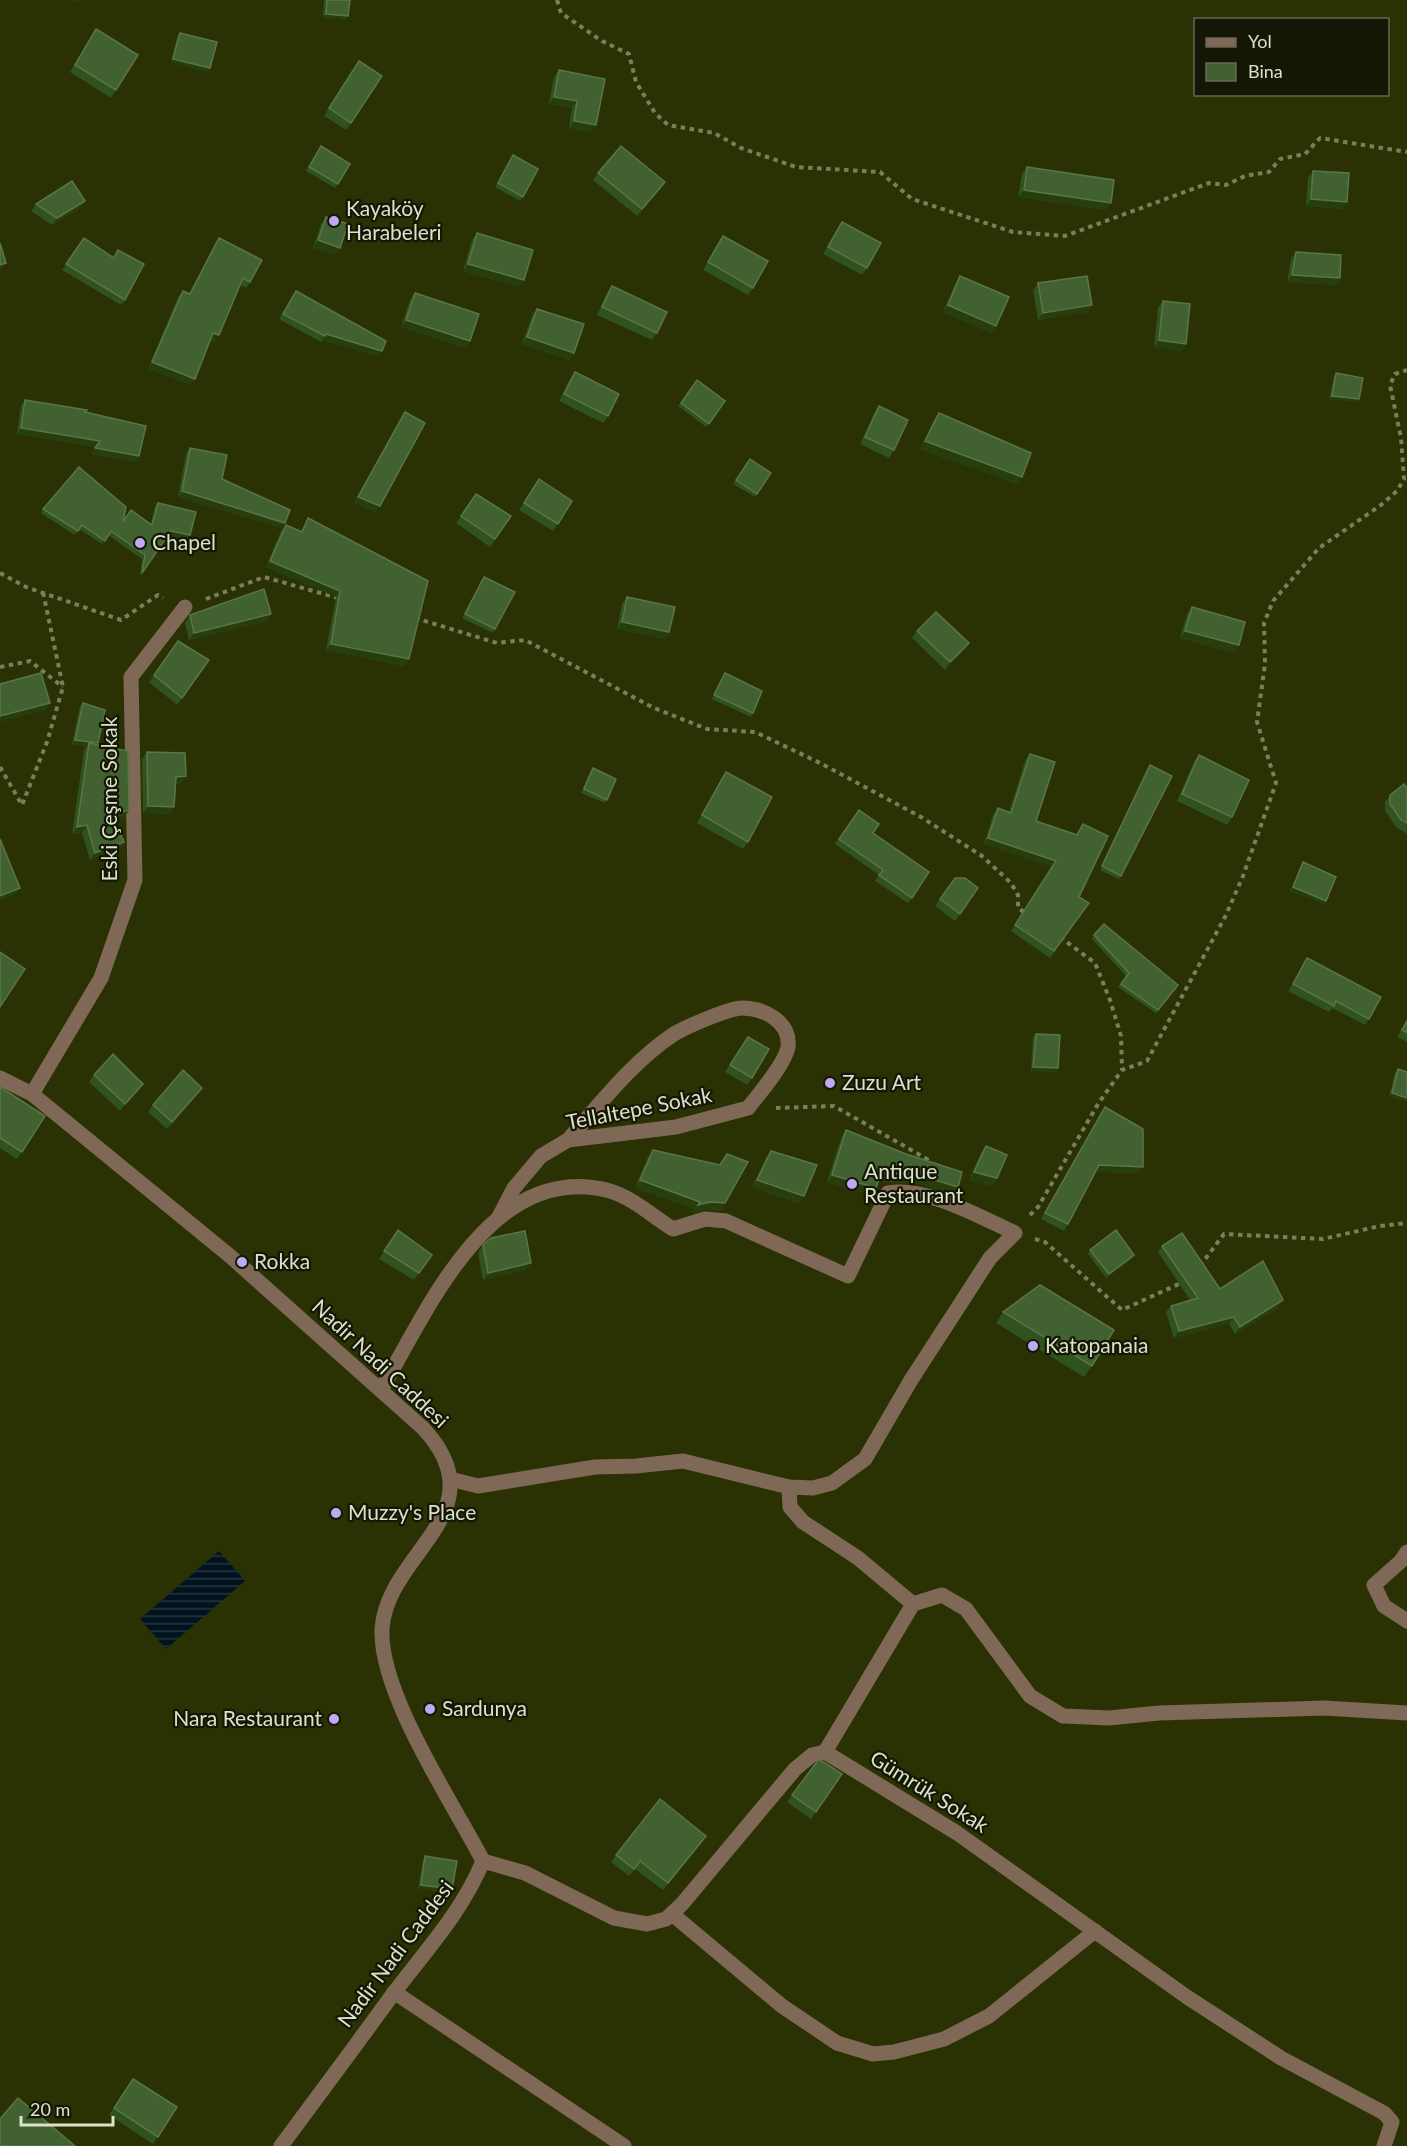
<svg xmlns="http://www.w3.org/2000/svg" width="1407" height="2146" font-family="Lato,sans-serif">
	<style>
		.water { fill: url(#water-rules) }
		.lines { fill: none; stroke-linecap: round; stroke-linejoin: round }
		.path { stroke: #797f5b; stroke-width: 4; stroke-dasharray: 4.5 4.5; stroke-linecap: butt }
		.minor { stroke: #806856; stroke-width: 15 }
		.wall { fill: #30521e }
		.shaded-wall { fill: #263e0b }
		.building { fill: #426130; stroke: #5a7548; stroke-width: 1.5 }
		.poi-dot { fill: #bfa9f4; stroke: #141705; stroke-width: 2 }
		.labels { text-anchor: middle; stroke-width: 4.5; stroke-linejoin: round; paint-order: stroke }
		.poi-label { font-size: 21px; fill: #dce1c9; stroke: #141705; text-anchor: start }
		.street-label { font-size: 21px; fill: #dce1c9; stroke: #141705 }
	</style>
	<defs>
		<pattern id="water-rules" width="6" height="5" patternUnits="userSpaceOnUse" patternTransform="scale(1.5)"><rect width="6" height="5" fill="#01131f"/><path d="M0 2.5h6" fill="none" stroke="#25353e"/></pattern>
	</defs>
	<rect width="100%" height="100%" fill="#2a3103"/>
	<polygon class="water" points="219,1551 245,1581 166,1649 140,1619"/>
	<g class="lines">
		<g class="path">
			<polyline points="557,0 561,13 602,41 629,54 636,82 655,113 668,125 714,133 741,148 796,167 880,172 912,199 1013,232 1065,236 1209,183 1226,185 1245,176 1269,172 1280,159 1305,154 1320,138 1407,152"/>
			<polyline points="0,573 26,587 121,620 158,595 163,598"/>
			<polyline points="206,599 264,577 338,598"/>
			<polyline points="415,618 497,643 525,640 654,708 707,729 755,732 820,763 921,817 982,856 1011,883 1018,895 1018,908 1027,914"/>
			<polyline points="0,667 30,661 63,687"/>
			<polyline points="0,767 22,805 47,742 63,687 43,592"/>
			<polyline points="1060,937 1095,963 1110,1000 1121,1036 1122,1070"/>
			<polyline points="776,1108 834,1106 927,1159 929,1166"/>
			<polyline points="1030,1215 1038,1207 1098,1104 1122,1070 1147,1061 1226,915 1243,876 1276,783 1257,722 1265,664 1264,623 1273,601 1319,548 1381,505 1397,491 1404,479 1401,438 1390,385 1395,374 1407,370"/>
			<polyline points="1035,1239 1045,1242 1122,1310 1181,1283"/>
			<polyline points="1200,1266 1224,1234 1323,1239 1380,1226 1407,1223"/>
		</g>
		<g class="minor">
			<path d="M 0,1078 L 32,1094 L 230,1256 L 423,1428 C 501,1512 387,1552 382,1629 C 379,1693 453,1803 483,1861 C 462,1912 426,1950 393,1994 C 356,2045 319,2095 281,2146"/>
			<polyline points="32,1094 101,978 135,880 131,677 185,607"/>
			<path d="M 499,1217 L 514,1188 L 541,1156 L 568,1140 L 676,1127 L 748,1108 C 759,1094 785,1064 788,1047 C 791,1022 764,1008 742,1008 C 729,1008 686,1027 674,1034 C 633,1061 600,1104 568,1140"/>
			<path d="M 381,1390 C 428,1309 492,1159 610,1191 C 631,1197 654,1217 673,1229 L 705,1219 L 726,1221 L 848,1276 L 888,1193 C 926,1186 980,1217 1015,1233 L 990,1258 L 911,1380 L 865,1459 L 832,1483 L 813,1488 L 789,1487 L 683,1461 L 636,1466 L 595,1467 L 478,1486 L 450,1479"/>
			<polyline points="789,1487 790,1507 803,1522 858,1558 913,1604"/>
			<polyline points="1407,1552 1401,1561 1374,1585 1384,1606 1407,1621"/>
			<polyline points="825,1752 913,1604 942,1595 966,1609 1030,1696 1063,1716 1109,1718 1159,1713 1324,1708 1407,1713"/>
			<polyline points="483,1861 525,1873 614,1918 647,1924 666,1919 682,1904 795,1769 812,1755 825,1752 957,1833 1187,1997 1281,2058 1384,2113 1392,2122 1384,2146"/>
			<polyline points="672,1914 782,2006 837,2043 873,2054 894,2052 944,2039 989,2016 1095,1931"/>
			<polyline points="394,1992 624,2146"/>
		</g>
	</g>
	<g class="wall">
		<polygon points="324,0 350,0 346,20 323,17"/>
		<polygon points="96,29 116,90 111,98 70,72"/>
		<polygon points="180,33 207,72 171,62 177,37"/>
		<polygon points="354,68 351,123 346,130 324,116"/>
		<polygon points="559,70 605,79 591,132 569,128 572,108 549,104 554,77"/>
		<polygon points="321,146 350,164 335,188 306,171"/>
		<polygon points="511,159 523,197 520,201 495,187"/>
		<polygon points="1027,167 1106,210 1018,197 1022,174"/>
		<polygon points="1313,171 1342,209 1306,206 1308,178"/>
		<polygon points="598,173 660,189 637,216 593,180"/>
		<polygon points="85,201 80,208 52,225 31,211 36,204"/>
		<polygon points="326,217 335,255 313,248 321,224"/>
		<polygon points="842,222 867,268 862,275 823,254 837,229"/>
		<polygon points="477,233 519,287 463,271 472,240"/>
		<polygon points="723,236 753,288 748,295 703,270"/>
		<polygon points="84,238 113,258 118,250 125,300 121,305 62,270"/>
		<polygon points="219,238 250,282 246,288 240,285 215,342 210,340 191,385 148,369 178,297 183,291 189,294 215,244"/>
		<polygon points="1296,252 1340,278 1335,285 1287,282 1291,259"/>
		<polygon points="960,276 996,326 991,333 943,312 955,284"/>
		<polygon points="1038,283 1092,305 1087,312 1038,320 1033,291"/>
		<polygon points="612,286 657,333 652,340 597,315 607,293"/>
		<polygon points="296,291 382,351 378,356 322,340 321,342 279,319"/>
		<polygon points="415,293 465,348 401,327 410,300"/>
		<polygon points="1163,301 1186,344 1181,351 1154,347 1158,308"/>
		<polygon points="537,309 574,353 569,360 522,344 532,316"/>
		<polygon points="575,372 608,416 603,423 559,401 570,379"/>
		<polygon points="1336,373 1359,399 1357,402 1329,399 1334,376"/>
		<polygon points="697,380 725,401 706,427 678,406"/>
		<polygon points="25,400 85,412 139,456 135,462 91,454 96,447 17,434 21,406"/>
		<polygon points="879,406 894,450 889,458 860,444 874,414"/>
		<polygon points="405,412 376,512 354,503 401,418"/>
		<polygon points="939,413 1017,484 920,449 934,420"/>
		<polygon points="190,448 222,479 285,523 281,528 178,497 186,454"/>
		<polygon points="750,459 771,473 755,497 733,484"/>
		<polygon points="539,479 572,501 553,531 519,510"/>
		<polygon points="476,494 511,516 490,547 456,523"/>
		<polygon points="158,503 188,539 169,535 140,576 142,559 108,535 102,544 79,529 75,535 41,513 43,509 123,522 151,524 155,506"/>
		<polygon points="308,518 404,666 326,650 336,597 266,567 281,531 286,525 301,531"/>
		<polygon points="484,577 495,629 493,633 462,618"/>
		<polygon points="627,597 669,632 664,639 617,629 622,604"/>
		<polygon points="1192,607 1239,645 1234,653 1180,638 1187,614"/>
		<polygon points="271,614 266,621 189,640 185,623 190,615"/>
		<polygon points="917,631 969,643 964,650 945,670 912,638"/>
		<polygon points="178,641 209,660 177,705 149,682"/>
		<polygon points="725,673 753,713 751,717 712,699"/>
		<polygon points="83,703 98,743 97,745 124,817 114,820 124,842 119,849 90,860 82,833 72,834 84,750 87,746 72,744 80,706"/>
		<polygon points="147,752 186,776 181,783 176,784 169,815 143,813 142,759"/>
		<polygon points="1030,754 1036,821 1076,835 1083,824 1079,897 1089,903 1050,958 1011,931 1052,867 984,844 993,815 998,808 1009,812 1025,761"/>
		<polygon points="1199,755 1232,817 1227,825 1177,801 1194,762"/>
		<polygon points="1150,765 1121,876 1119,879 1100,870"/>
		<polygon points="593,768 607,800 605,803 581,793 590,772"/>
		<polygon points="726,772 748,842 743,849 697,823 721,779"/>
		<polygon points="1407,788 1407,834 1396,827 1385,811 1385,802 1390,795"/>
		<polygon points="859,810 873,833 929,872 908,903 875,881 879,875 835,844"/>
		<polygon points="1303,862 1324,904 1290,891 1301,866"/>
		<polygon points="955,878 978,888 955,921 935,906"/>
		<polygon points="1094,935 1178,985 1156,1013 1118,987 1126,976 1092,939"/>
		<polygon points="1307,958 1369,1019 1365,1025 1332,1008 1329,1012 1288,991"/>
		<polygon points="1407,1019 1407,1042 1397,1037"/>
		<polygon points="1036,1034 1056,1072 1031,1071 1033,1037"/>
		<polygon points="748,1037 752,1078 747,1085 725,1072"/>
		<polygon points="1398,1069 1407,1072 1389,1097 1395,1073"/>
		<polygon points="94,1075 143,1084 138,1091 120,1111 89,1082"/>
		<polygon points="0,1087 45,1116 17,1159 0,1148"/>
		<polygon points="202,1088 196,1095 167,1129 148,1112 153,1105"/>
		<polygon points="1105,1107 1138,1173 1096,1172 1068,1224 1064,1231 1041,1219"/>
		<polygon points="846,1130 958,1187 953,1194 920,1184 878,1181 871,1195 827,1182 841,1138"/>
		<polygon points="986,1146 997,1178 992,1186 969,1180 981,1153"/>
		<polygon points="653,1150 719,1165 727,1154 725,1203 720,1211 705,1209 693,1213 695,1209 635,1188 648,1157"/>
		<polygon points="771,1151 799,1204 752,1187 766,1158"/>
		<polygon points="398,1230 432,1255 414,1280 379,1259"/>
		<polygon points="483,1245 526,1270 483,1280 478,1253"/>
		<polygon points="1162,1246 1220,1289 1279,1307 1235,1334 1229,1324 1174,1338 1166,1312 1171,1306 1190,1300 1158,1252"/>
		<polygon points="1090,1250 1134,1255 1132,1259 1106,1278 1088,1254"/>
		<polygon points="1003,1312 1092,1366 1084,1377 996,1323"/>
		<polygon points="819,1759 842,1774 811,1819 787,1802"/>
		<polygon points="706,1836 663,1890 635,1869 629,1876 611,1862 616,1855"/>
		<polygon points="425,1856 450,1893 418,1888 423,1860"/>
		<polygon points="133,2079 177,2107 153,2144 109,2115"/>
	</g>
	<g class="shaded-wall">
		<polygon points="69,0 82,0 80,3"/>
		<polygon points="326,14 348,16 346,20 323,17"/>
		<polygon points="173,59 210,68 207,72 171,62"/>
		<polygon points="554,97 577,101 572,108 549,104"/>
		<polygon points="574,121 596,125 591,132 569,128"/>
		<polygon points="1024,190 1111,203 1106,210 1018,197"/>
		<polygon points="1311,199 1347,202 1342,209 1306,206"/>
		<polygon points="85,201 80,208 52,225 57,218"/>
		<polygon points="318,240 340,248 335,255 313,248"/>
		<polygon points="6,263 1,270 0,271 0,265"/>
		<polygon points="468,264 524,280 519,287 463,271"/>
		<polygon points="1292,275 1340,278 1335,285 1287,282"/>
		<polygon points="948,305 996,326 991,333 943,312"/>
		<polygon points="1092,305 1087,312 1038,320 1043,313"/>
		<polygon points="406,320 470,341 465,348 401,327"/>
		<polygon points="213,333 219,335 215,342 209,339"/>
		<polygon points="326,334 382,351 378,356 322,340"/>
		<polygon points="527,337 574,353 569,360 522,344"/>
		<polygon points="1159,340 1186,344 1181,351 1154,347"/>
		<polygon points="152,362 195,379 191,385 148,369"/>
		<polygon points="1332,396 1359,399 1357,402 1329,399"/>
		<polygon points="21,428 100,441 96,447 17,434"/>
		<polygon points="925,441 1022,477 1017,484 920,449"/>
		<polygon points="95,448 139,456 135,462 91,454"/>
		<polygon points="182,491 285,523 281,528 178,497"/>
		<polygon points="358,497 380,506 376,512 354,503"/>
		<polygon points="171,531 190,535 188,539 169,535"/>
		<polygon points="270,561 340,591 336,597 266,567"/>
		<polygon points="271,614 266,621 189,640 194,633"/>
		<polygon points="622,622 669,632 664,639 617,629"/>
		<polygon points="1185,631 1239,645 1234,653 1180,638"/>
		<polygon points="969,643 964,650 945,670 950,662"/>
		<polygon points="331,644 409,659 404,666 326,650"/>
		<polygon points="50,703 45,710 0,722 0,716"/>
		<polygon points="75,740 98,743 95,747 89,743 87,746 72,744"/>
		<polygon points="186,776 181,783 171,784 176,777"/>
		<polygon points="148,806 174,807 169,815 143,813"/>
		<polygon points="129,810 124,817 107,822 112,815"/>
		<polygon points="87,825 82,833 72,834 77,827"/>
		<polygon points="988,838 1056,861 1052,867 984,844"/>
		<polygon points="124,842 119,849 90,860 95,853"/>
		<polygon points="1293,887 1326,901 1324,904 1290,891"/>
		<polygon points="20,888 15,895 0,901 0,896"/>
		<polygon points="1033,1067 1058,1068 1056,1072 1031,1071"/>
		<polygon points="143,1084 138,1091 120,1111 125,1104"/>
		<polygon points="1392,1093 1407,1098 1407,1102 1389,1097"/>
		<polygon points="1099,1165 1143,1167 1138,1173 1095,1172"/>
		<polygon points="974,1172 997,1178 992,1186 969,1180"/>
		<polygon points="881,1173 925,1177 958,1187 953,1194 920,1184 876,1180"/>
		<polygon points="832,1175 876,1188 871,1195 827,1182"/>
		<polygon points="640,1180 700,1202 695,1209 635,1188"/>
		<polygon points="757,1180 804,1196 799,1204 752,1187"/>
		<polygon points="710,1202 725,1203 720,1211 705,1209 693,1213 698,1205"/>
		<polygon points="1134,1255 1132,1259 1106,1278 1109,1274"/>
		<polygon points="531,1263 526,1270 483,1280 488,1273"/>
		<polygon points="1283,1300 1279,1307 1235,1334 1240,1327"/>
		<polygon points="1234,1317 1229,1324 1174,1338 1179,1331"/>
		<polygon points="421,1885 452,1889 450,1893 418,1888"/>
	</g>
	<g class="building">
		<polygon points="327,0 350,0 348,16 326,14"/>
		<polygon points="96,29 138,55 116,90 75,65"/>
		<polygon points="180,33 217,42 210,68 173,59"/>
		<polygon points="359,61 382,76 351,123 329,108"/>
		<polygon points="559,70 605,79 596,125 574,121 577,101 554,97"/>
		<polygon points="321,146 350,164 338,184 309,167"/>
		<polygon points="621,146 665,182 642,209 598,173"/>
		<polygon points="513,155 538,169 523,197 498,183"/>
		<polygon points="1027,167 1114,180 1111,203 1024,190"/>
		<polygon points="1313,171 1349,173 1347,202 1311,199"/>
		<polygon points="72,181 85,201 57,218 36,204"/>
		<polygon points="326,217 348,224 340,248 318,240"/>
		<polygon points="842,222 881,243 867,268 828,247"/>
		<polygon points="477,233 533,250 524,280 468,264"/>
		<polygon points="723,236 768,261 753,288 708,262"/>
		<polygon points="84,238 114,258 118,250 144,264 125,300 66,264"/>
		<polygon points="219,238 262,260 250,282 243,278 219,335 213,333 195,379 152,362 183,291 190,294"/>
		<polygon points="0,243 6,263 0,265"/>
		<polygon points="1296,252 1341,255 1340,278 1292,275"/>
		<polygon points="960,276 1009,297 996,326 948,305"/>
		<polygon points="1087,276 1092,305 1043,313 1038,283"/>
		<polygon points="612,286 667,312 657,333 602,307"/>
		<polygon points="296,291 386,341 382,351 326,334 325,336 283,314"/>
		<polygon points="415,293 479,314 470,341 406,320"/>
		<polygon points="1163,301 1190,304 1186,344 1159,340"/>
		<polygon points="537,309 584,324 574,353 527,337"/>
		<polygon points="575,372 619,394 608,416 564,394"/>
		<polygon points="1336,373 1363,378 1359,399 1332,396"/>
		<polygon points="697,380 725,401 709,424 681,403"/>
		<polygon points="25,400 87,410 85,412 146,426 139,456 95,448 100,441 21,428"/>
		<polygon points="879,406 908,420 894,450 865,437"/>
		<polygon points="405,412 425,423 380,506 358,497"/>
		<polygon points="939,413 1031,453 1022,477 925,441"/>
		<polygon points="190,448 227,455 222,479 290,510 285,523 182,491"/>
		<polygon points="750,459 771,473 757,494 736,480"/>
		<polygon points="79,467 126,507 123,522 131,510 152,525 158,503 196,512 190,535 171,531 142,573 145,555 111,531 105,541 82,525 78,531 43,509"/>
		<polygon points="539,479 572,501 558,524 524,503"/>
		<polygon points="476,494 511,516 495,539 461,516"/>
		<polygon points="308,518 428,581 409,659 331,644 340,591 270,561 286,525 302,532"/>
		<polygon points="484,577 515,592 495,629 465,614"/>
		<polygon points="264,589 271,614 194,633 190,615"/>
		<polygon points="627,597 675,607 669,632 622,622"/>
		<polygon points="1192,607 1245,622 1239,645 1185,631"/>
		<polygon points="936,612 969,643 950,662 917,631"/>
		<polygon points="178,641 209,660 182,698 154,675"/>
		<polygon points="41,673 50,703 0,716 0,684"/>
		<polygon points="725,673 762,691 753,713 714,695"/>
		<polygon points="83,703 105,710 98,743 75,740"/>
		<polygon points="89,743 128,751 129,810 112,815 124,842 95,853 87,825 77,827"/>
		<polygon points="147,752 185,753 186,776 176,777 174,807 148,806"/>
		<polygon points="1030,754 1055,762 1036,821 1077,835 1083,824 1108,836 1079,897 1089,903 1054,951 1015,925 1056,861 988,838 998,808 1011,813"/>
		<polygon points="1199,755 1249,780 1232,817 1182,794"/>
		<polygon points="1150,765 1172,776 1121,876 1102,866"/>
		<polygon points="593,768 616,779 607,800 584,789"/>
		<polygon points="726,772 772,797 748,842 702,815"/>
		<polygon points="1404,784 1407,788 1407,823 1401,820 1390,804 1390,795"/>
		<polygon points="859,810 879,824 873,833 929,872 912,898 879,875 883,870 839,839"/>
		<polygon points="0,839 20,888 0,896"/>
		<polygon points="1303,862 1336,877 1326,901 1293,887"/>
		<polygon points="955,878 965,878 978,888 960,914 940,899"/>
		<polygon points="1104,924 1178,985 1158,1010 1121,984 1129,973 1094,935"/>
		<polygon points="0,952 25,969 0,1007"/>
		<polygon points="1307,958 1381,997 1369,1019 1336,1001 1334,1006 1293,984"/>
		<polygon points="1407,1021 1407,1033 1402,1030"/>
		<polygon points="1036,1034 1060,1035 1058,1068 1033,1067"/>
		<polygon points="748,1037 769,1049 752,1078 730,1065"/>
		<polygon points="113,1054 143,1084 125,1104 94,1075"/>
		<polygon points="1398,1069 1407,1072 1407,1098 1392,1093"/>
		<polygon points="183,1070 202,1088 172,1122 153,1105"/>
		<polygon points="0,1087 45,1116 22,1152 0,1138"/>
		<polygon points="1105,1107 1143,1129 1143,1167 1099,1165 1068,1224 1045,1213"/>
		<polygon points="846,1130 906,1154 962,1172 958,1187 925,1177 881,1173 876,1188 832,1175"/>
		<polygon points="986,1146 1007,1155 997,1178 974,1172"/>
		<polygon points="653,1150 720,1165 727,1154 748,1162 725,1203 710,1202 698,1205 700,1202 640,1180"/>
		<polygon points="771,1151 817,1165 804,1196 757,1180"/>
		<polygon points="398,1230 432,1255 419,1273 384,1251"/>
		<polygon points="1116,1230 1134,1255 1109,1274 1090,1250"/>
		<polygon points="525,1231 531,1263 488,1273 483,1245 491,1238"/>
		<polygon points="1182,1233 1220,1289 1263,1261 1283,1300 1240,1327 1234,1317 1179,1331 1171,1306 1198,1298 1162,1246"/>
		<polygon points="1040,1285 1114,1330 1092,1366 1003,1312"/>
		<polygon points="819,1759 842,1774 816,1812 792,1795"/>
		<polygon points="660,1799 706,1836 668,1883 640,1861 634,1869 616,1855"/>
		<polygon points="425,1856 457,1861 452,1889 421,1885"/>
		<polygon points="133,2079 177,2107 158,2137 114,2108"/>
		<polygon points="18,2098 75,2146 0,2146 0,2119"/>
	</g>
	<g class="poi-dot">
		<circle cx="334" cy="221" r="6"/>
		<circle cx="140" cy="543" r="6"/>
		<circle cx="830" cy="1083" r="6"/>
		<circle cx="852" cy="1184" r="6"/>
		<circle cx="242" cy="1262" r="6"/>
		<circle cx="1033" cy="1346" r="6"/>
		<circle cx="336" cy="1513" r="6"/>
		<circle cx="430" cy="1709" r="6"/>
		<circle cx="334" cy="1719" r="6"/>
	</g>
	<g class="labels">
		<g class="poi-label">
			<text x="346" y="216">Kayaköy<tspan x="346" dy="24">Harabeleri</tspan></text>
			<text x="152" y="550">Chapel</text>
			<text x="842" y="1090">Zuzu Art</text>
			<text x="864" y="1179">Antique<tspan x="864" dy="24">Restaurant</tspan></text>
			<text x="254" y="1269">Rokka</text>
			<text x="1045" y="1353">Katopanaia</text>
			<text x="348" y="1520">Muzzy's Place</text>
			<text x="442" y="1716">Sardunya</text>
			<text x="322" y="1726" text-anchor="end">Nara Restaurant</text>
		</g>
		<g class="street-label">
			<text transform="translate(110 799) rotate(-90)" y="7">Eski Çeşme Sokak</text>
			<text transform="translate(639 1109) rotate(-11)" y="7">Tellaltepe Sokak</text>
			<text transform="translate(380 1364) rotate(43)" y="7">Nadir Nadi Caddesi</text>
			<text transform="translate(929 1792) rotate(32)" y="7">Gümrük Sokak</text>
			<text transform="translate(396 1954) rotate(-53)" y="7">Nadir Nadi Caddesi</text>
		</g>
	</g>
	<rect x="1194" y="18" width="195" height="78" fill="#141705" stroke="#646853" stroke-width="1.5"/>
	<rect x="1206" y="38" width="30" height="9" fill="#806856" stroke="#646853" stroke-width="1.5"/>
	<text x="1248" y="48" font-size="18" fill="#dce1c9">Yol</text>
	<rect x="1206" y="63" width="30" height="18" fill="#426130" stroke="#646853" stroke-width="1.5"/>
	<text x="1248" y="78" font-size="18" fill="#dce1c9">Bina</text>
	<path d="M21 2116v9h92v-9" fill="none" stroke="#dce1c9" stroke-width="3"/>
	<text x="30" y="2116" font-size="18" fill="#dce1c9" stroke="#141705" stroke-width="4.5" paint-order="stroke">20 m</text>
</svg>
